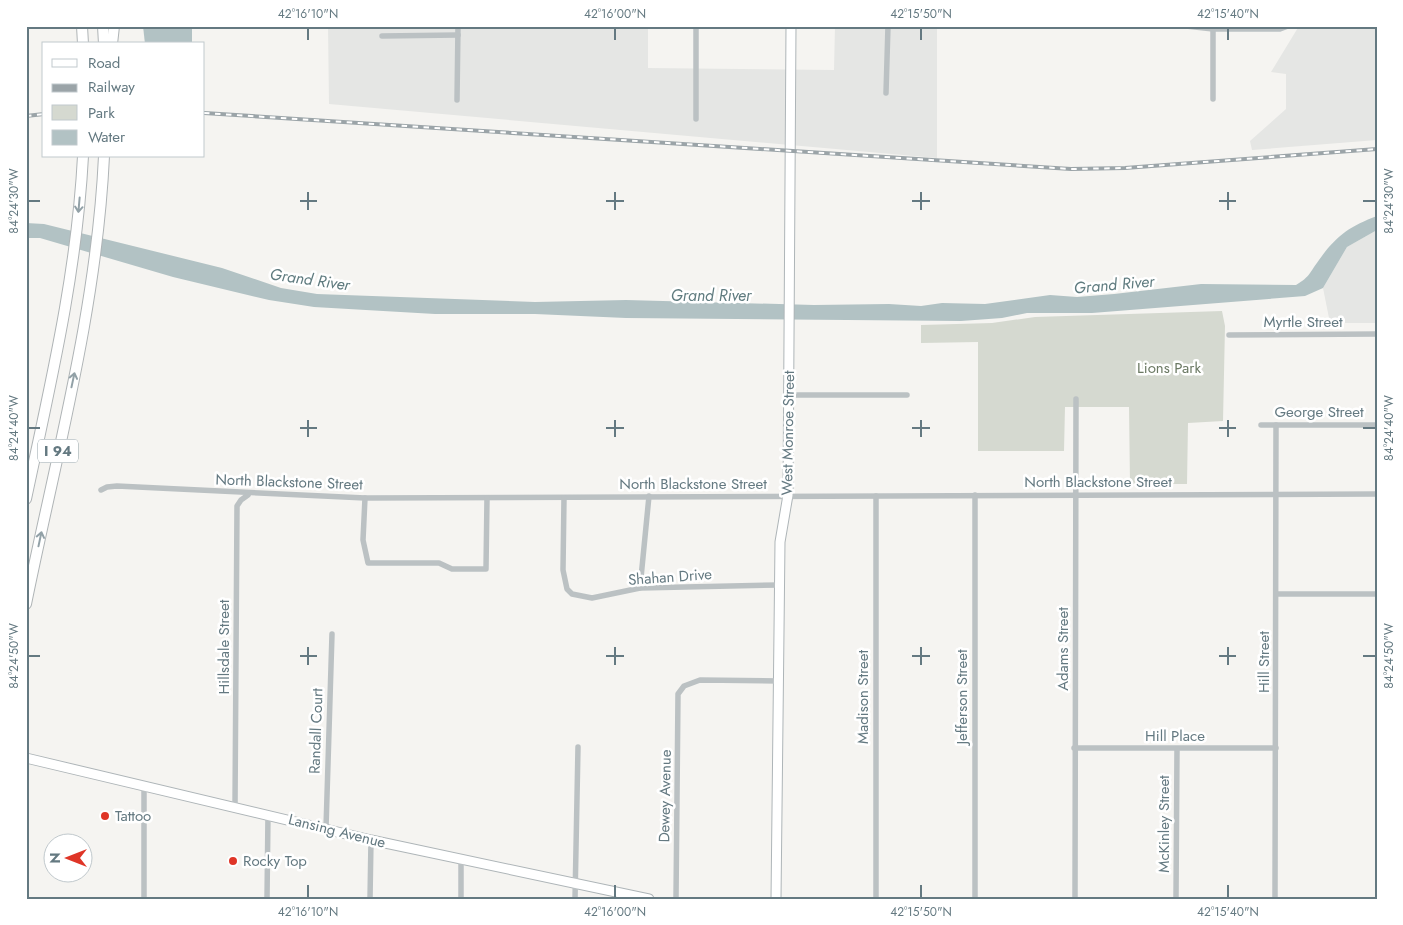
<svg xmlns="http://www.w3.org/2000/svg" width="1403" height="925" font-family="Jost,sans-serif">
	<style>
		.built { fill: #e5e6e4 }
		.green { fill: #d5d9d0 }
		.water { fill: #b2c2c4 }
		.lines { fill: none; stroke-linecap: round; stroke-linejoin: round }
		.secondary-casing { stroke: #aeb5b8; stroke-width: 11 }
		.highway-casing { stroke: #afb4b6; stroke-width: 12 }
		.street { stroke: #bbc1c3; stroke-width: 5.5 }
		.secondary { stroke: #fff; stroke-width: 9 }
		.highway { stroke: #fff; stroke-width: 10 }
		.rail-casing { stroke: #9ba4a8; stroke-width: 4 }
		.rail { stroke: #fff; stroke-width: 2; stroke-dasharray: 5.5; stroke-linecap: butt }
		.oneway { stroke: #92a1a7 }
		.ticks { fill: none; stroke: #647981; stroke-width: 2 }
		.poi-dot { fill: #df3527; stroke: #fff; stroke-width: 2 }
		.labels { text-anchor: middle; stroke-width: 5; stroke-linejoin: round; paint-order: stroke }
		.shield { fill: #fff; stroke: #92a1a7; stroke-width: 1 }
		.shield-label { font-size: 14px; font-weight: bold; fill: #647981 }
		.street-label { font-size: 15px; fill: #647981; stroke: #fff }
		.park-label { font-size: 15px; fill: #6b7963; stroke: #fff }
		.poi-label { font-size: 15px; fill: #647981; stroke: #fff; text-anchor: start }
		.water-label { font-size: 16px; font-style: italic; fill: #5f7b7f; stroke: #fff }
		.neatline { fill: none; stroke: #647981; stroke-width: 2 }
		.ticks-label { font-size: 12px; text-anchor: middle; fill: #647981 }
	</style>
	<rect width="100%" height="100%" fill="#f5f4f1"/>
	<g class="built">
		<polygon points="328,26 648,26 648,68 834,70 835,26 937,26 937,158 329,104"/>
		<polygon points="1299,26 1377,26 1377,140 1252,150 1250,141 1286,109 1286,74 1271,72"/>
		<polygon points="1377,230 1377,323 1330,323 1323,288 1347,247"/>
	</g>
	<polygon class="green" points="1222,311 1225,326 1223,421 1188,423 1187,484 1130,484 1129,407 1065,407 1064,451 978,451 978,342 921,343 921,325 992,323 1035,317"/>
	<g class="water">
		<polygon points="143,26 192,26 192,44 145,44"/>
		<path d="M 1377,216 L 1377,230 L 1347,247 L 1323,288 L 1305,296 L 1092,313 L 1027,313 L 1002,318 L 961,321 L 626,318 L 535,314 L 435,314 L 314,307 L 269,300 L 173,277 L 40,238 L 26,238 L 26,223 L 44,224 L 222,268 L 281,288 L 317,294 L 535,302 L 626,300 L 814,305 L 889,304 L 921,306 L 942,303 L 985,304 L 1050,295 L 1077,297 L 1114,294 L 1201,284 L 1296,285 C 1310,277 1310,272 1319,260 C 1336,236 1350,226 1377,216 Z"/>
	</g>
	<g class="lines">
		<defs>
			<g id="secondary">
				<polyline points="26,758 371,840 649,899"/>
				<polyline points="776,899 780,542 788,495 791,26"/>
			</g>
			<g id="highway">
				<polyline points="82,26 83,44"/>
				<polyline points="103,26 104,44"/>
				<polyline points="112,44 114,26"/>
				<path d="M 26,499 C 50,386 77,273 83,156"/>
				<path d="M 26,604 C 56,456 97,308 104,156"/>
			</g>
		</defs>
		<use href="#secondary" class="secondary-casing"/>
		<use href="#highway" class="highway-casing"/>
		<g class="street">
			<polyline points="696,26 696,119"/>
			<polyline points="1186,26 1213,29 1280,29 1288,26"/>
			<polyline points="382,36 458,35"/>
			<polyline points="886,93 888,26"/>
			<polyline points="1213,99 1213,29"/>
			<polyline points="457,100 458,26"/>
			<polyline points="1229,335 1377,334"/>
			<polyline points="789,395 907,395"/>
			<polyline points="1261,425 1377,425"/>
			<polyline points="101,490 107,487 117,486 365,498 1377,494"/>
			<polyline points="365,498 363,540 368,563 439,563 452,569 486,569 487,498"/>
			<polyline points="564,498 563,570 567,589 572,594 592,598 640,588 779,585"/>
			<polyline points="640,588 649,496"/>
			<polyline points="1276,594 1377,594"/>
			<polyline points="1074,748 1276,748"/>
			<polyline points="144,785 144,899"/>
			<polyline points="235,807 237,506 241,500 248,495"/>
			<polyline points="326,828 332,634"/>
			<polyline points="461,860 461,899"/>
			<polyline points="267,899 268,814"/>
			<polyline points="370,899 371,840"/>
			<polyline points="575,899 578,747"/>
			<polyline points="676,899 678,694 684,686 700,680 778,681"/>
			<polyline points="876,899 876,496"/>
			<polyline points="975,899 975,495"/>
			<polyline points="1075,899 1076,399"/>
			<polyline points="1176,899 1177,749"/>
			<polyline points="1275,899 1276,425"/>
		</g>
		<use href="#secondary" class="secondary"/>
		<use href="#highway" class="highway"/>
		<defs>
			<g id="rail">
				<polyline points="204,113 1071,169 1125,168 1377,149"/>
				<polyline points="26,116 44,114"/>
			</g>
		</defs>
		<use href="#rail" class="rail-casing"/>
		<use href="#rail" class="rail"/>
	</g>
	<defs><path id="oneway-shaft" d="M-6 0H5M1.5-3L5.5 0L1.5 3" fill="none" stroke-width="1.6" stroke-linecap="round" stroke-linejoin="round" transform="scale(1.25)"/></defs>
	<g class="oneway">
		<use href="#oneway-shaft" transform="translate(79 205) rotate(95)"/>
		<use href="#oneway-shaft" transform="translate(73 380) rotate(-78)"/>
		<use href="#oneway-shaft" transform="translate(40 539) rotate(-78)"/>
	</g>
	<path class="ticks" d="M 308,28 L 308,40M 615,28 L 615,40M 921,28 L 921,40M 1228,28 L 1228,40M 308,192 L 308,210M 615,192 L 615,210M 921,192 L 921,210M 1228,192 L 1228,210M 28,201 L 40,201M 300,201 L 317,201M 606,201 L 624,201M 912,201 L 930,201M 1219,201 L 1236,201M 1363,201 L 1376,201M 308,420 L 308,437M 615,420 L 615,437M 921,420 L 921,437M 1228,420 L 1228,437M 28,428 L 40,428M 300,428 L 317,428M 606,428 L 624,428M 912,428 L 930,428M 1219,428 L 1236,428M 1363,428 L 1376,428M 308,647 L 308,665M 615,647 L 615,665M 921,647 L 921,665M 1228,647 L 1228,665M 28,656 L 40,656M 300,656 L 317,656M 606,656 L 624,656M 912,656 L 930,656M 1219,656 L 1236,656M 1363,656 L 1376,656M 308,885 L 308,898M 615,885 L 615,898M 921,885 L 921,898M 1228,885 L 1228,898"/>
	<g class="poi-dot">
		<circle cx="105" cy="816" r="5"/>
		<circle cx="233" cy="861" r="5"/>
	</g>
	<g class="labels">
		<rect class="shield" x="38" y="439.5" width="40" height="23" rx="4"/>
		<g class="shield-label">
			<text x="58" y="456">I 94</text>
		</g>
		<g class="street-label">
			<text x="1303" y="327">Myrtle Street</text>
			<text x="1319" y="417">George Street</text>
			<text transform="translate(788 433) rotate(-89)" y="5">West Monroe Street</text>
			<text transform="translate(289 482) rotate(2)" y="5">North Blackstone Street</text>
			<text x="1098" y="487">North Blackstone Street</text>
			<text x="693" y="489">North Blackstone Street</text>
			<text transform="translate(670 577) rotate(-4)" y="5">Shahan Drive</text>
			<text transform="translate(224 647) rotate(-90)" y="5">Hillsdale Street</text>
			<text transform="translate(1063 649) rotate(-90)" y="5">Adams Street</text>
			<text transform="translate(1264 662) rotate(-90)" y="5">Hill Street</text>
			<text transform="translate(863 697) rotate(-90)" y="5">Madison Street</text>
			<text transform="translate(962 697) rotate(-90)" y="5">Jefferson Street</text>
			<text transform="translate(316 731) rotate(-88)" y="5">Randall Court</text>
			<text x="1175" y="741">Hill Place</text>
			<text transform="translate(665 796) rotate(-89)" y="5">Dewey Avenue</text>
			<text transform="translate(1164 824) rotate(-90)" y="5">McKinley Street</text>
			<text transform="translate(337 831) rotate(14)" y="5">Lansing Avenue</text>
		</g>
		<g class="park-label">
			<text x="1169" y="373">Lions Park</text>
		</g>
		<g class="poi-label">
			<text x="115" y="821">Tattoo</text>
			<text x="243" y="866">Rocky Top</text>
		</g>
		<g class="water-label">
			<text transform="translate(310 279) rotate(8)" y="6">Grand River</text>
			<text transform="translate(1114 284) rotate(-5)" y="6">Grand River</text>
			<text x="711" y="301">Grand River</text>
		</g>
	</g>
	<rect width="1403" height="925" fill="none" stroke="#ffffff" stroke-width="55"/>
	<rect x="42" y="42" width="162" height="115" fill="#ffffff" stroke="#c1c9cd"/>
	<rect x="52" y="59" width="25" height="8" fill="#ffffff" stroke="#c1c9cd"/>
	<text x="88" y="68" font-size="15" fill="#647981">Road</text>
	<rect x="52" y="84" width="25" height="8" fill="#9ba4a8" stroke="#c1c9cd"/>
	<text x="88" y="92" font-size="15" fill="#647981">Railway</text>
	<rect x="52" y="105" width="25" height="15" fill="#d5d9d0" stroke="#c1c9cd"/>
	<text x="88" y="118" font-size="15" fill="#647981">Park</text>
	<rect x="52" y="130" width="25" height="15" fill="#b2c2c4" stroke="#c1c9cd"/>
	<text x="88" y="142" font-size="15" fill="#647981">Water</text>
	<g transform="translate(68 858) rotate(270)"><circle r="24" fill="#ffffff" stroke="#c1c9cd"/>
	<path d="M0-4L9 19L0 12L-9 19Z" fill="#df3527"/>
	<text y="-8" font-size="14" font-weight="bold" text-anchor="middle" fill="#647981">N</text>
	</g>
	<rect x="28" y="28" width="1348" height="870" class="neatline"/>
	<g class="ticks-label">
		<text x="308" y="18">42°16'10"N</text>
		<text x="615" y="18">42°16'00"N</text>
		<text x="921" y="18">42°15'50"N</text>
		<text x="1228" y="18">42°15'40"N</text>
		<text transform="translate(1389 201) rotate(-90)" y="4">84°24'30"W</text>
		<text transform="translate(14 201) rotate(-90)" y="4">84°24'30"W</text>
		<text transform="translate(1389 428) rotate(-90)" y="4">84°24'40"W</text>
		<text transform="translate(14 428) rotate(-90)" y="4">84°24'40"W</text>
		<text transform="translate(1389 656) rotate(-90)" y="4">84°24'50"W</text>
		<text transform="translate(14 656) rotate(-90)" y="4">84°24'50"W</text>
		<text x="308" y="916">42°16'10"N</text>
		<text x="615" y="916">42°16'00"N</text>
		<text x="921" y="916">42°15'50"N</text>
		<text x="1228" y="916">42°15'40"N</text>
	</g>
</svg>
